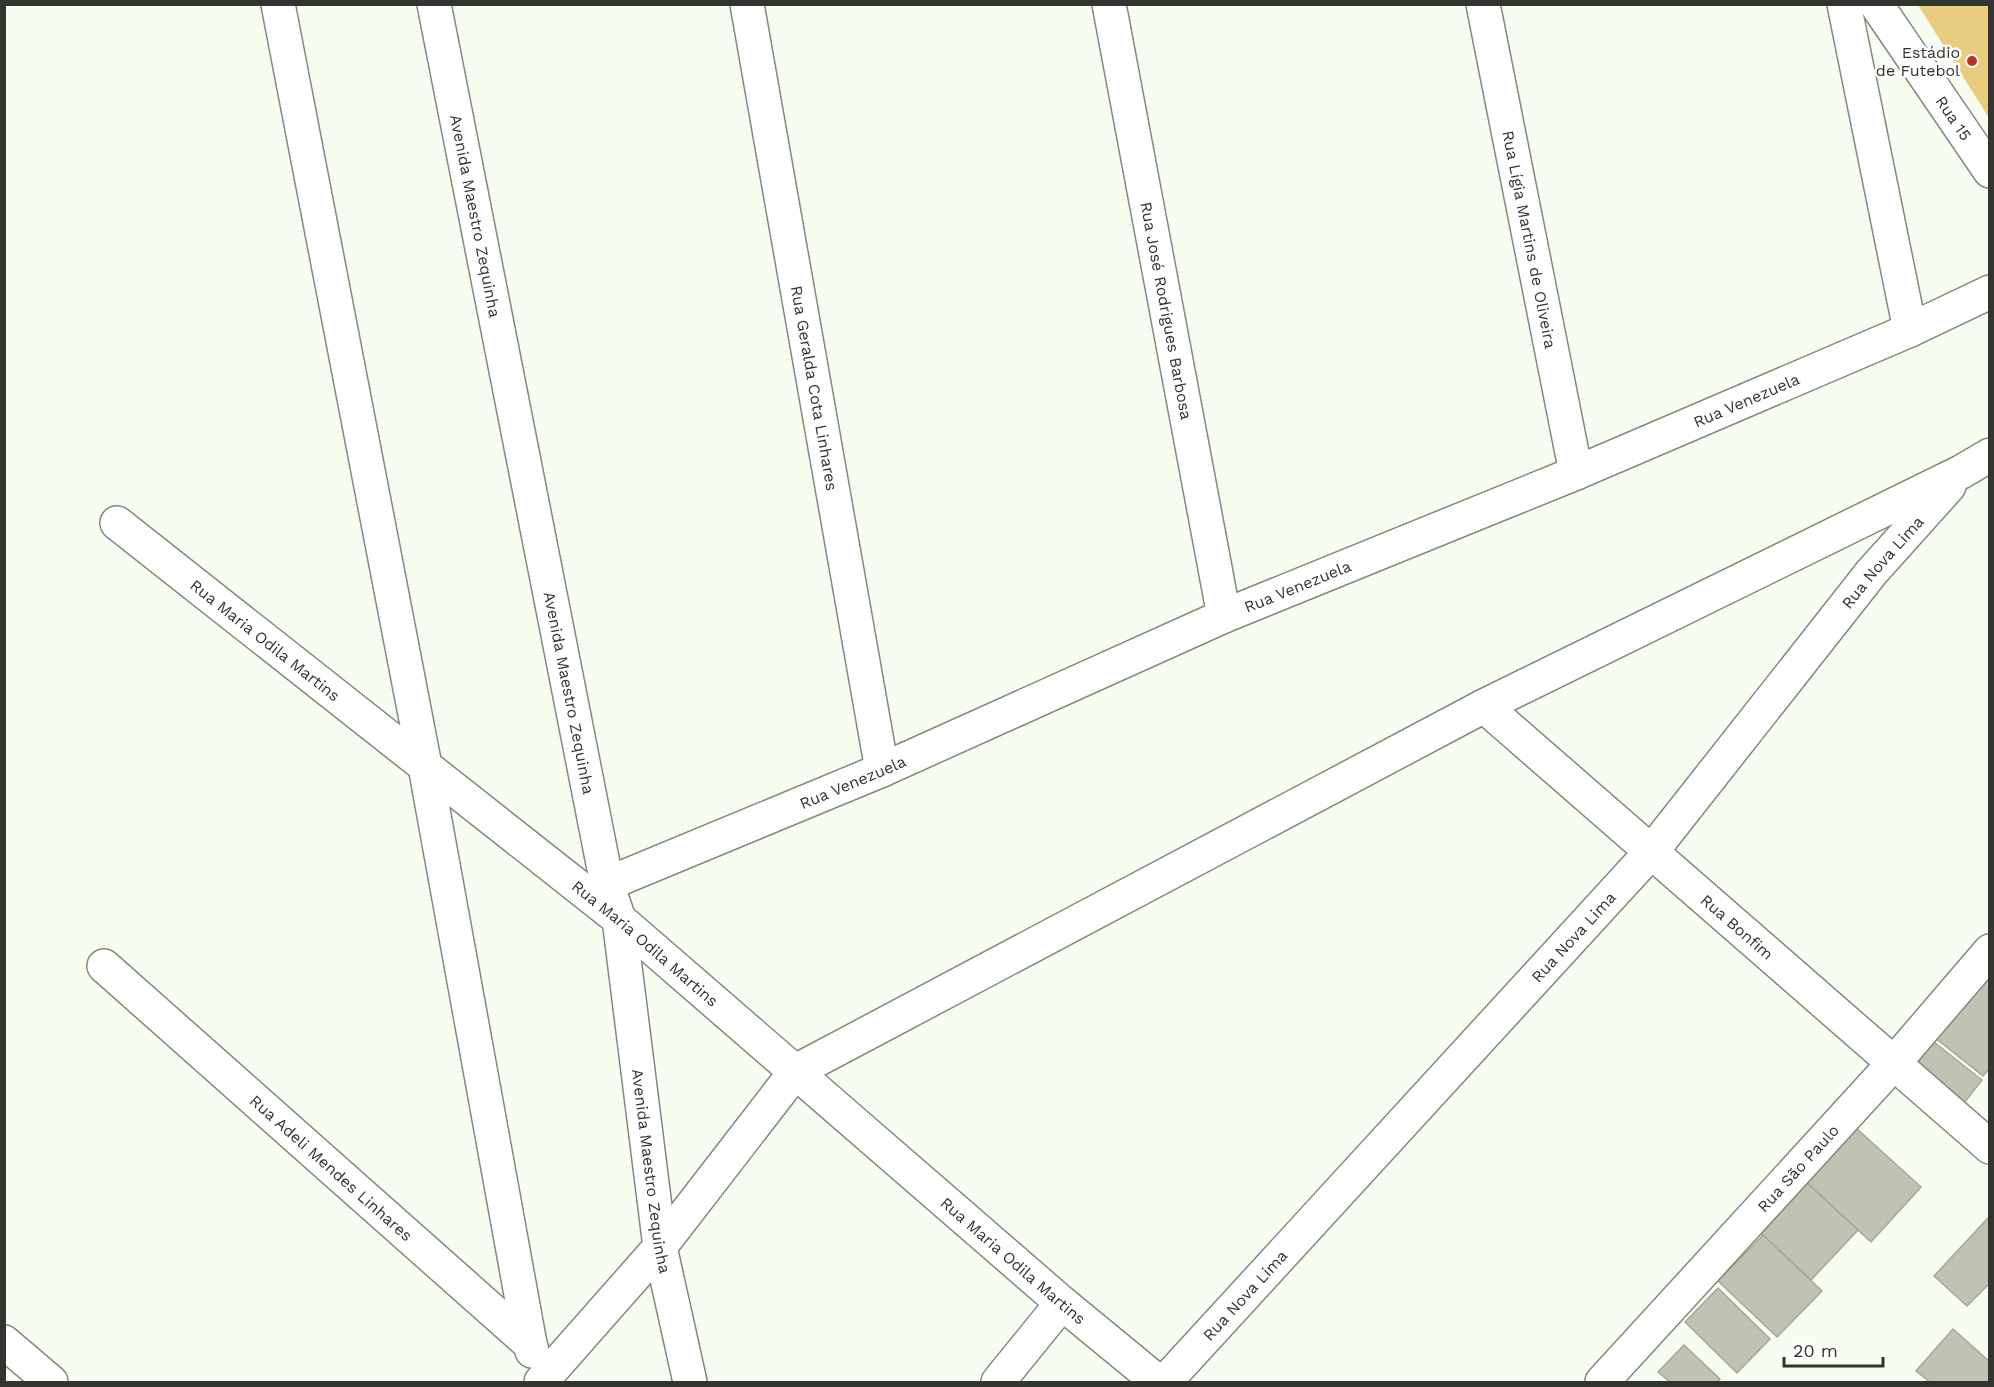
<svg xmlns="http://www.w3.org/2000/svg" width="1994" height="1387" font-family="'Work Sans',sans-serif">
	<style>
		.green { fill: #eacc81 }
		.building { fill: #c1c2b4; stroke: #a6a799; stroke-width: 1.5 }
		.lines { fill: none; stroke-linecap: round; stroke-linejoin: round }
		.minor-casing { stroke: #83897d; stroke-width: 36 }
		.minor { stroke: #fff; stroke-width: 33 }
		.poi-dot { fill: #bd3026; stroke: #fff; stroke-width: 2 }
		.labels { text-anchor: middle; stroke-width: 5; stroke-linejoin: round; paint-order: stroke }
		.poi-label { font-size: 16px; fill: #32342f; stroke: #fff; text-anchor: end }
		.street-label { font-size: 16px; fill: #32342f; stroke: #fff }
	</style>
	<rect width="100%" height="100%" fill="#f7fdf0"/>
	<polygon class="green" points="1918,5 1989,5 1989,118"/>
	<g class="building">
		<polygon points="1990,960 1990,1068 1983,1076 1929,1033"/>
		<polygon points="1925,1035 1982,1080 1960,1108 1899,1063"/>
		<polygon points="1856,1128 1921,1187 1871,1242 1806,1182"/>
		<polygon points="1806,1182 1858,1230 1811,1280 1759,1232"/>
		<polygon points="1990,1216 1990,1283 1967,1306 1934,1276"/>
		<polygon points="1763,1235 1822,1291 1777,1337 1718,1281"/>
		<polygon points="1718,1288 1770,1339 1737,1373 1685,1322"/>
		<polygon points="1953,1329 1990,1362 1990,1382 1930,1382 1916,1371"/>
		<polygon points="1684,1345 1720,1379 1717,1382 1670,1382 1658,1372"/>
	</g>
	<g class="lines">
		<defs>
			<g id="minor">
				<polyline points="278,4 425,766 530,1344"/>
				<path id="s1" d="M 434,4 L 607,884 L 619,919 L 660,1247 L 690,1382"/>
				<path id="s2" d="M 747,4 L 882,770"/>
				<path id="s3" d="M 1109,4 L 1224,616"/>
				<path id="s4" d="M 1483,4 L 1576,473"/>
				<polyline points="1844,4 1910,330"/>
				<path id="s5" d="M 1876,4 L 1990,171"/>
				<path id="s6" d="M 117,523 L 619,919 L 1062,1303 L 1158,1382"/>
				<path id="s7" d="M 1484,706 L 1990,1147"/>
				<path id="s8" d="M 607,884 L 882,770 L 1224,616 L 1576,473 L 1910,330 L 1990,292"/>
				<path id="s9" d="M 104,966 L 530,1344 L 532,1351"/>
				<polyline points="4,1342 51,1382"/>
				<polyline points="541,1382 660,1247 796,1071 1484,706 1961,472 1990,455"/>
				<polyline points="998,1382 1062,1303"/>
				<path id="s10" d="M 1165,1382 L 1652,851 L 1871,573 L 1949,486"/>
				<path id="s11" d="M 1602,1382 L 1894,1063 L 1990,951"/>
			</g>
		</defs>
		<use href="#minor" class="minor-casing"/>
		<use href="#minor" class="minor"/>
	</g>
	<circle class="poi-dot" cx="1972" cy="61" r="6"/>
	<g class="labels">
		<g class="poi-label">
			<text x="1960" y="58">Estádio<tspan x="1960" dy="18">de Futebol</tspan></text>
		</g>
		<g class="street-label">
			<text dy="6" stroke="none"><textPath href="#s5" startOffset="138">Rua 15</textPath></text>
			<text dy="6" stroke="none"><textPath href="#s1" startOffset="216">Avenida Maestro Zequinha</textPath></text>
			<text dy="6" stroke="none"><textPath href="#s4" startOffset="240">Rua Lígia Martins de Oliveira</textPath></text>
			<text dy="6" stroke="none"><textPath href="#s3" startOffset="312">Rua José Rodrigues Barbosa</textPath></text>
			<text dy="6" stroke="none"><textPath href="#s2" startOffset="390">Rua Geralda Cota Linhares</textPath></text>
			<text dy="6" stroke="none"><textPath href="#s8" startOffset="1238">Rua Venezuela</textPath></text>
			<text dy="6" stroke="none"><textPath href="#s10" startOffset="1090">Rua Nova Lima</textPath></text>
			<text dy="6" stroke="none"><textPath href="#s8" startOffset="752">Rua Venezuela</textPath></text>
			<text dy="6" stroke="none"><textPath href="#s6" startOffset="189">Rua Maria Odila Martins</textPath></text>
			<text dy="6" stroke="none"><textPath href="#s1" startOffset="702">Avenida Maestro Zequinha</textPath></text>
			<text dy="6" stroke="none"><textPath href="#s8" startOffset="266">Rua Venezuela</textPath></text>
			<text dy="6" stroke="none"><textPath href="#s7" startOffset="336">Rua Bonfim</textPath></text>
			<text dy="6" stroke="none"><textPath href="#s10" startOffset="604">Rua Nova Lima</textPath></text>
			<text dy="6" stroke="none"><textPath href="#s6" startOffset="675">Rua Maria Odila Martins</textPath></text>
			<text dy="6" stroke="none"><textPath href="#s9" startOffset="304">Rua Adeli Mendes Linhares</textPath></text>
			<text dy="6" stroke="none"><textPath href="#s11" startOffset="290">Rua São Paulo</textPath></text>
			<text dy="6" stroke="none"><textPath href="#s1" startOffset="1188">Avenida Maestro Zequinha</textPath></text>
			<text dy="6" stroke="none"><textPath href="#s6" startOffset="1161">Rua Maria Odila Martins</textPath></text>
			<text dy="6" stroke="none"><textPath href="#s10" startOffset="118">Rua Nova Lima</textPath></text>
		</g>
	</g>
	<rect width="1994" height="1387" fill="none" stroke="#32342f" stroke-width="12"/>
	<path d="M1784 1357v9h99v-9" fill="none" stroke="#32342f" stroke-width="3"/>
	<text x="1793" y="1357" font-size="18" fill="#32342f" stroke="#ffffff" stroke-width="4.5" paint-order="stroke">20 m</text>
</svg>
